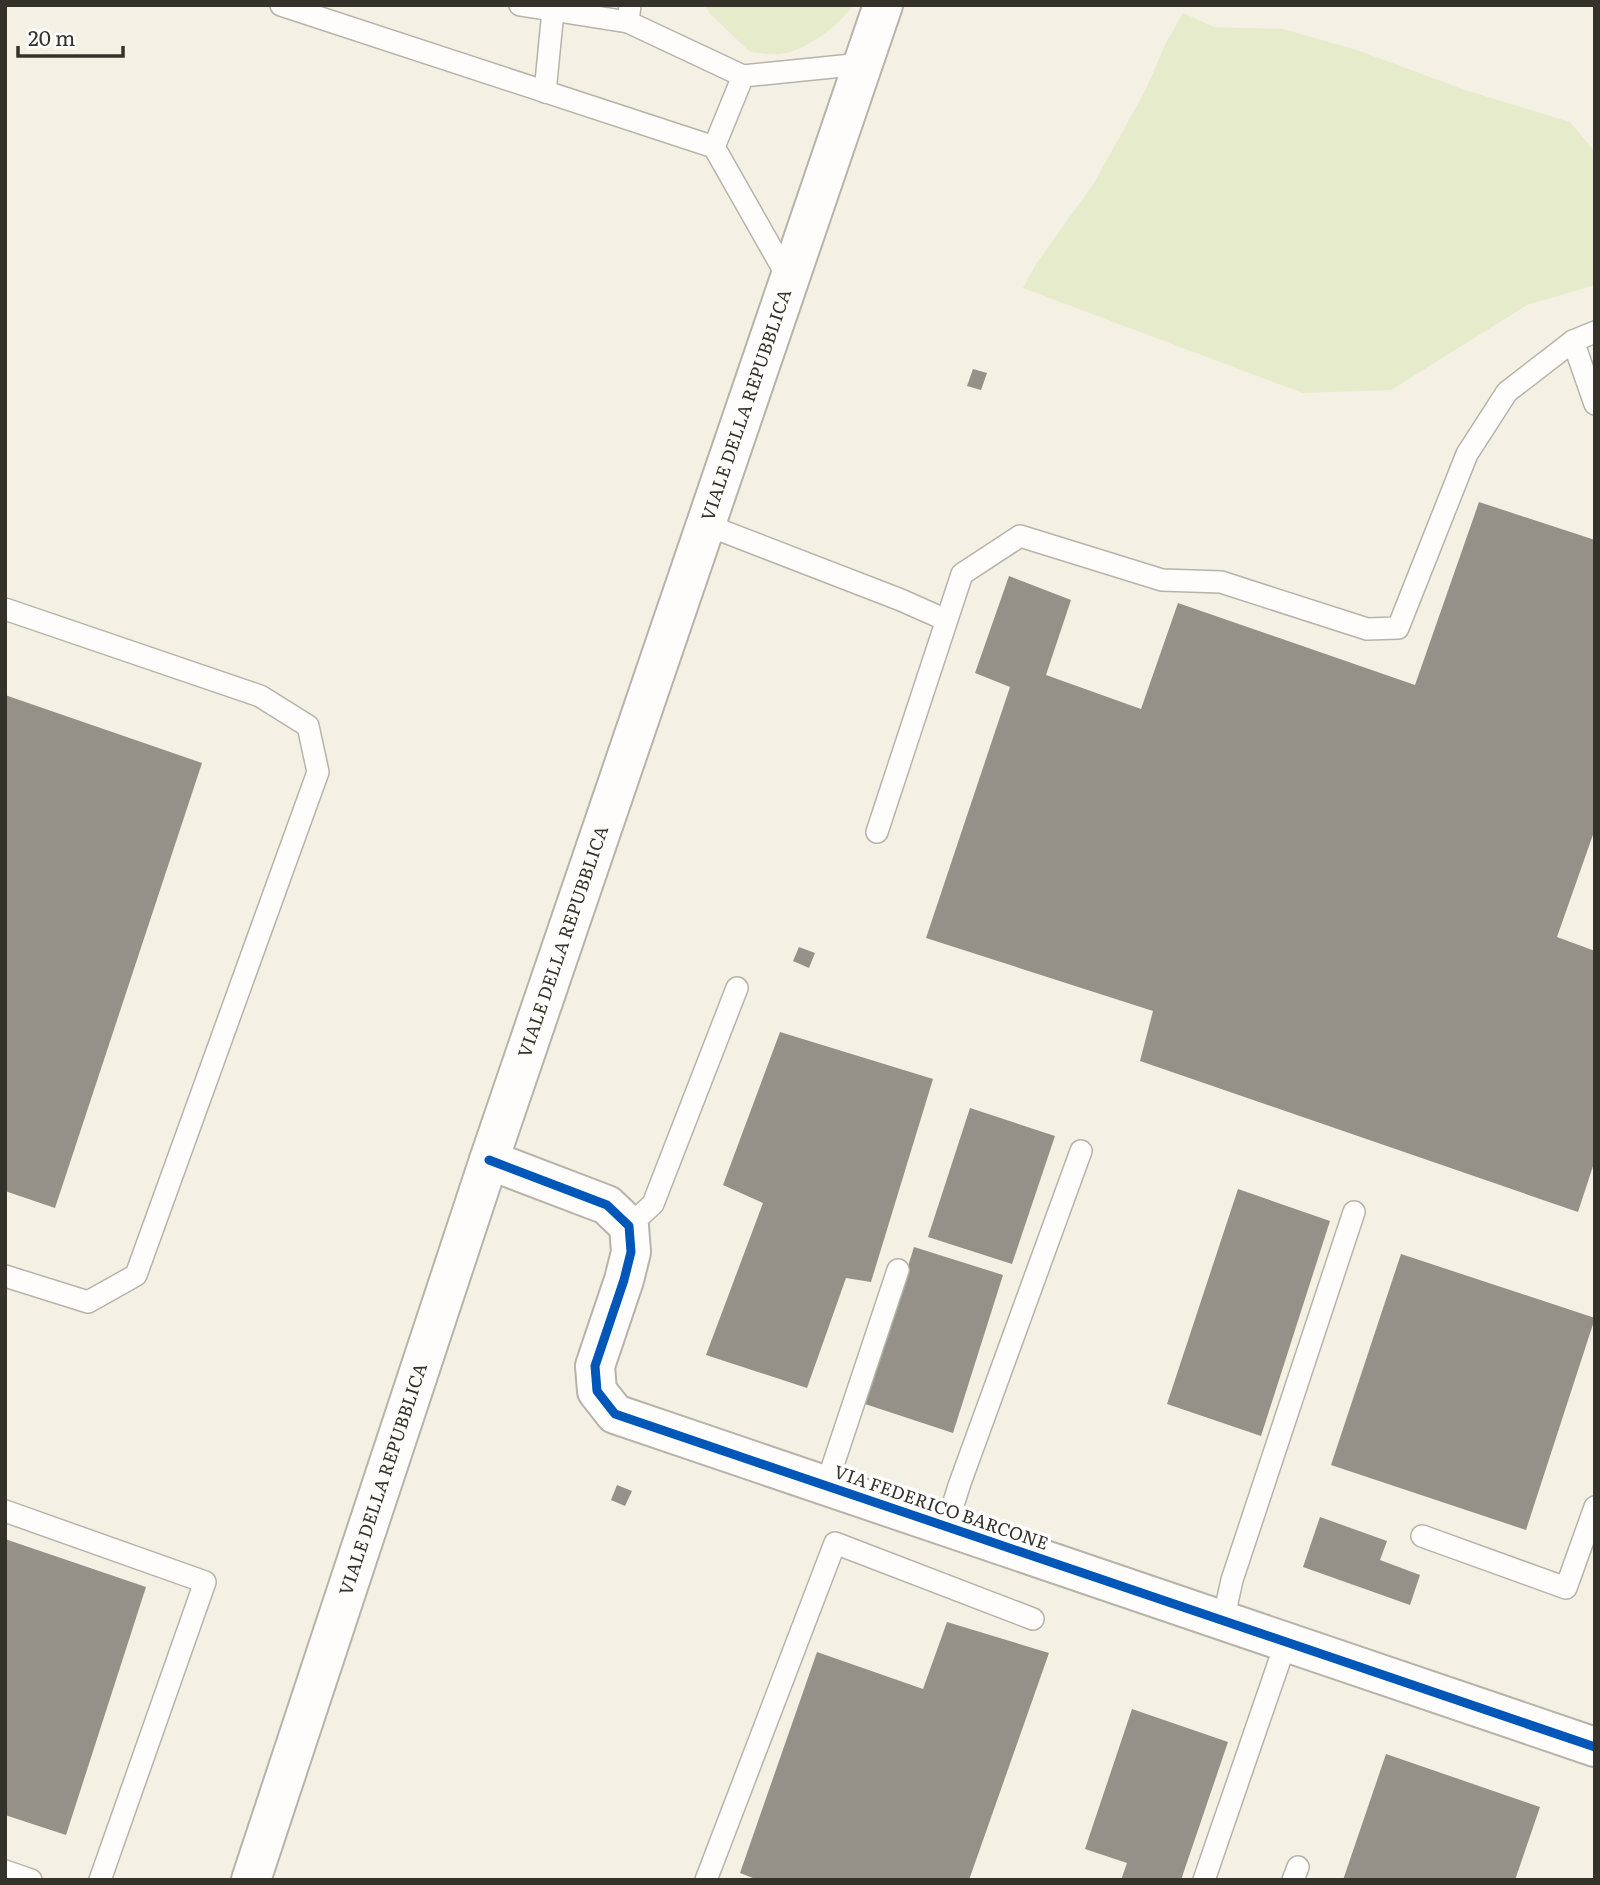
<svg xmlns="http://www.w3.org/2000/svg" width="1600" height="1885" font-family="Literata,serif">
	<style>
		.green { fill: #e6ebcb }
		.building { fill: #959188 }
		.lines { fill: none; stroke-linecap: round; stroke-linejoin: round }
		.lane-casing { stroke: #b7b3aa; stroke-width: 24 }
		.street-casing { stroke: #b7b3aa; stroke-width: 42 }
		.secondary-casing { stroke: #b7b3aa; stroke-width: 42 }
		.lane { stroke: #fefdfb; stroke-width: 21 }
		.street { stroke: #fefdfb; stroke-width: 38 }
		.secondary { stroke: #fefdfb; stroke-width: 38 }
		.cycleway-casing { stroke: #fff; stroke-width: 13 }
		.cycleway { stroke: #0057b8; stroke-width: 9 }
		.labels { text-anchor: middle; stroke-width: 7; stroke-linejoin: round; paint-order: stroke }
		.street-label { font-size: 18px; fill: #353229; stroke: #fff }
	</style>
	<rect width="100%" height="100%" fill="#f5f0e4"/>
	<g class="green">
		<path d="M 704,5 L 853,5 C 841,25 802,53 779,54 C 769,55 759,53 750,52 L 710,14 Z"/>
		<polygon points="1183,13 1214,27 1283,29 1357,50 1465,90 1570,122 1595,152 1595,285 1527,305 1391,390 1303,393 1023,288 1036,264 1094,183 1145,91 1166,43"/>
	</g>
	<g class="building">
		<polygon points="973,369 987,373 981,390 967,386"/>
		<polygon points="1479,502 1595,540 1595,829 1557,937 1595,951 1595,1160 1578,1212 1140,1061 1153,1011 926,938 1010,687 975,673 1009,576 1071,600 1046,675 1141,709 1178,603 1415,685"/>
		<polygon points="5,695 202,763 55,1208 5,1191"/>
		<polygon points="799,947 815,953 809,968 793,961"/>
		<polygon points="780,1032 933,1079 871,1282 846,1278 807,1388 706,1355 763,1203 723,1185"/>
		<polygon points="970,1108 1055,1136 1012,1264 928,1237"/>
		<polygon points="1238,1189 1330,1221 1261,1436 1167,1404"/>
		<polygon points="914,1247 1003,1275 953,1433 865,1404"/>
		<polygon points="1401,1254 1595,1318 1526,1530 1331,1465"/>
		<polygon points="617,1485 632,1491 625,1506 611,1500"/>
		<polygon points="1320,1517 1387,1541 1380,1560 1420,1575 1410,1605 1303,1567"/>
		<polygon points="5,1539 146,1587 66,1835 5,1815"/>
		<polygon points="947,1622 1049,1653 969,1880 758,1880 740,1873 817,1652 923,1689"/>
		<polygon points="1132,1709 1228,1742 1181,1880 1121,1880 1127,1863 1085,1849"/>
		<polygon points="1386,1754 1540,1807 1515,1880 1343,1880"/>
	</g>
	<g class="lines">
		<defs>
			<g id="lane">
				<polyline points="281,5 714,147 790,281"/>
				<polyline points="520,5 628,22"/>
				<polyline points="630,5 628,22 743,76 862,64"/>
				<polyline points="545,92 553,11"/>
				<polyline points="714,147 743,76"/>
				<polyline points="1573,341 1595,404"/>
				<polyline points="707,525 901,600 946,620"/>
				<polyline points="5,609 260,696 308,726 318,772 136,1275 88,1302 5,1276"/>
				<polyline points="877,832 962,574 1020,536 1162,580 1221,582 1367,629 1398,628 1467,454 1507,392 1573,341 1595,332"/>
				<polyline points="629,1226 653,1204 737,988"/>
				<polyline points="826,1486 898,1270"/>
				<polyline points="5,1511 205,1582 100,1880"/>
				<polyline points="946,1527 960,1483 1081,1151"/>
				<polyline points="1422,1536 1566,1588 1595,1507"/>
				<polyline points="1223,1621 1232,1580 1354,1212"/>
				<polyline points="5,1871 31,1880"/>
				<polyline points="706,1880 835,1543 1033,1619"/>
				<polyline points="1204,1880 1286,1642"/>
				<polyline points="1293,1880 1298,1867"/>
			</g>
			<polyline id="street" points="489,1160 607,1205 629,1226 631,1252 624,1280 595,1366 597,1391 615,1414 1595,1747"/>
			<g id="secondary">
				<path id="s1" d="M 251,1880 L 489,1160 L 883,5"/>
			</g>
		</defs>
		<use href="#lane" class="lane-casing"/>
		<use href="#street" class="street-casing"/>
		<use href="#secondary" class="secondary-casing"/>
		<use href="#lane" class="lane"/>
		<use href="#street" class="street"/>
		<use href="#secondary" class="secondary"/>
		<defs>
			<polyline id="cycleway" points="489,1160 607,1205 629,1226 631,1252 624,1280 595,1366 597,1391 615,1414 1595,1747"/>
		</defs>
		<use href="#cycleway" class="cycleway-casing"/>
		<use href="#cycleway" class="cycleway"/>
	</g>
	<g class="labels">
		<g class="street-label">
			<text dy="6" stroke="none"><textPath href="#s1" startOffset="1556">VIALE DELLA REPUBBLICA</textPath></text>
			<text dy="6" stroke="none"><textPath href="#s1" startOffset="989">VIALE DELLA REPUBBLICA</textPath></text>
			<text dy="6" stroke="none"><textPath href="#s1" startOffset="422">VIALE DELLA REPUBBLICA</textPath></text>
			<text transform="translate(941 1508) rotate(19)" y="6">VIA FEDERICO BARCONE</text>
		</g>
	</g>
	<rect width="1600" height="1885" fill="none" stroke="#353229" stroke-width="14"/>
	<path d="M18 46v10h105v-10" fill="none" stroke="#353229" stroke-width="3.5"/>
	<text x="28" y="46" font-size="21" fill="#353229" stroke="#ffffff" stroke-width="5" paint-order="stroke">20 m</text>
</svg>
